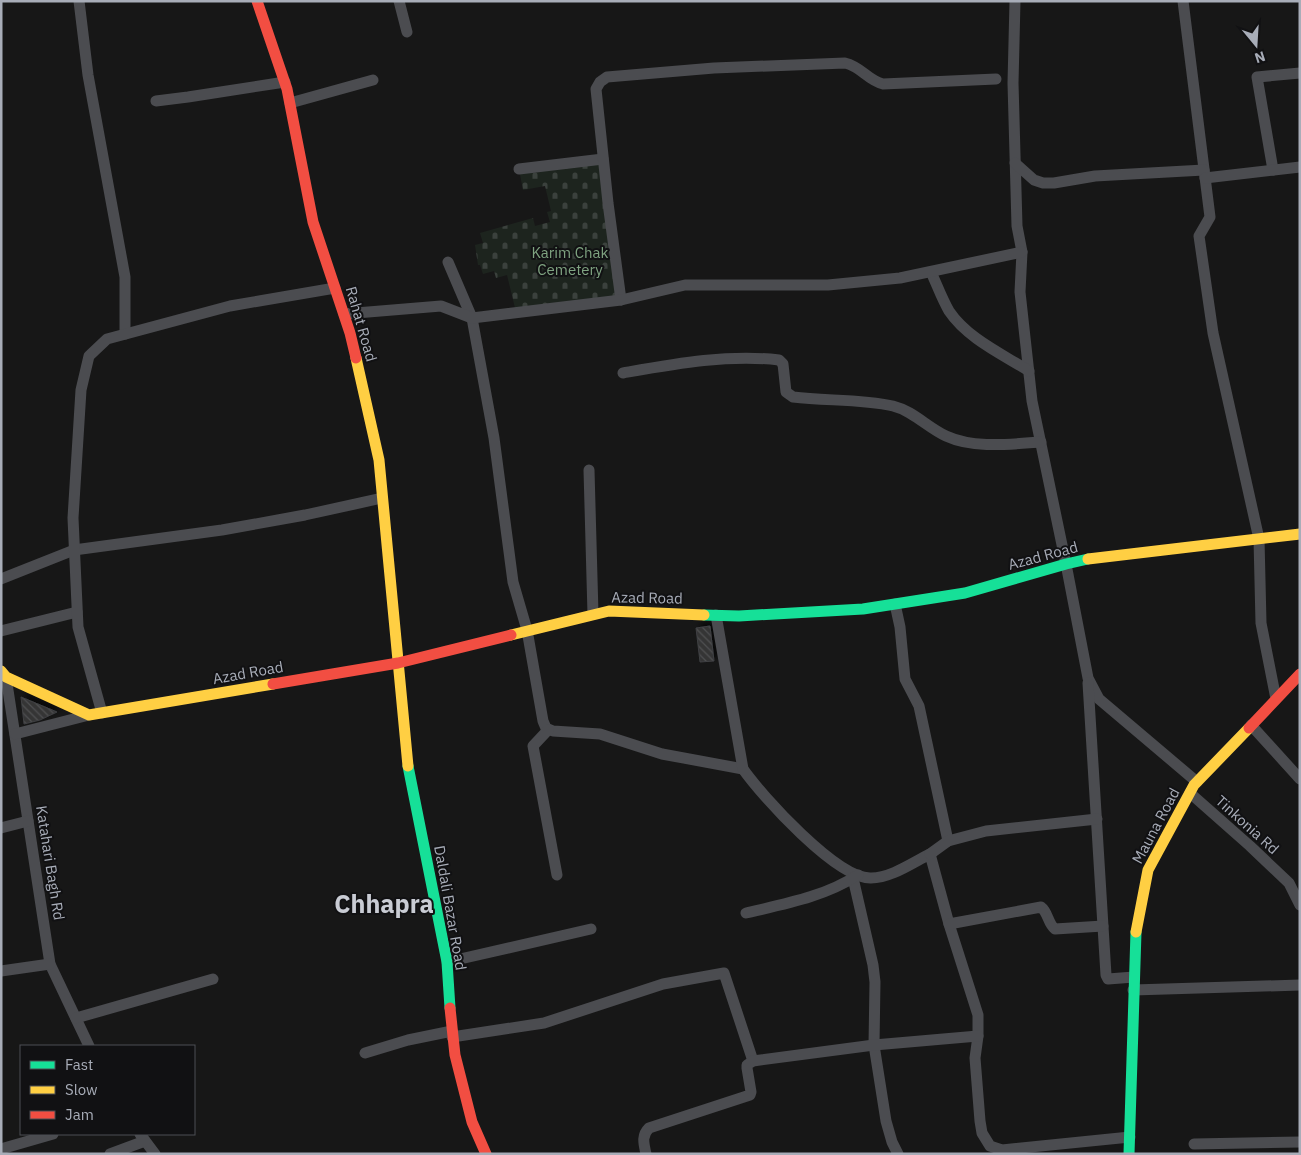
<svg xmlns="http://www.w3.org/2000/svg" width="1301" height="1155" font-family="'IBM Plex Sans',sans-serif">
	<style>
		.cemetery { fill: url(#cemetery-stones) }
		.building { fill: url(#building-back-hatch); stroke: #3f4043; filter: url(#shadow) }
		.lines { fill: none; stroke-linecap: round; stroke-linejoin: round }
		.street { stroke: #4b4c50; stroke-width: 11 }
		.fast { stroke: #16e098; stroke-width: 11 }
		.slow { stroke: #ffcf43; stroke-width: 11 }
		.jam { stroke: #f24e42; stroke-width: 11 }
		.labels { text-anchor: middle; stroke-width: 4; stroke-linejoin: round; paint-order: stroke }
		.park-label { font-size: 15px; fill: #7fa381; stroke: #111113 }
		.street-label { font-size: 15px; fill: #a8adb8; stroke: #111113 }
		.town-label { font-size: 25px; font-weight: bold; fill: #c9ccd4; stroke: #111113 }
	</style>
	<defs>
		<pattern id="cemetery-stones" width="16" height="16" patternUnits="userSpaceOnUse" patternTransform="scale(1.25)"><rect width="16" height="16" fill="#1d241e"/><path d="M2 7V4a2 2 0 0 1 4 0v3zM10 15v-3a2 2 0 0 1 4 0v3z" fill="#3b413d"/></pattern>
		<pattern id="building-back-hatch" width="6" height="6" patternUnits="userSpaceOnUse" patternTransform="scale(1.25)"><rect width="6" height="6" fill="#353536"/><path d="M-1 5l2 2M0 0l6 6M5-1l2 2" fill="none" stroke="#4f5051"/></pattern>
		<filter id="shadow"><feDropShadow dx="4.5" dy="-4.5" stdDeviation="2.5" flood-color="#0009"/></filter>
	</defs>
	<rect width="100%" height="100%" fill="#171717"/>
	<polygon class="cemetery" points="603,159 621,300 516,312 507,275 496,278 494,271 483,274 480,265 478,265 475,245 483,243 480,233 533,218 535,226 550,222 547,212 551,211 545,186 523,190 519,169"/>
	<g class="building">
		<polygon points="710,626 714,661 700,662 696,628"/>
		<polygon points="21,697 57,712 40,720 24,724"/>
	</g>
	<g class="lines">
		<g class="street">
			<polyline points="79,1 88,75 125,277 125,334"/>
			<polyline points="399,1 407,32"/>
			<polyline points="1015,1 1013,83 1017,226 1022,252 1020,292 1032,401 1066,564 1088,678 1099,699 1197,782"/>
			<polyline points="1183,1 1210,217 1199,236 1213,333 1259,539 1261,623 1276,699"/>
			<polyline points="156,101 188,97 285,82"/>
			<polyline points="290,103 373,80"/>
			<polyline points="1015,163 1034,180 1043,183 1054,183 1095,176 1204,170"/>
			<polyline points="519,169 603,159"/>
			<polyline points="1273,170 1257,77 1300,73"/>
			<polyline points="1205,178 1300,167"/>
			<polyline points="448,262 472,318 494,438 513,582 527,630 543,721 546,728 553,731 600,734 662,754 743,769"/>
			<path d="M 931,272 C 937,285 942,299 949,311 C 967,338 1002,354 1029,371"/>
			<path d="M 621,300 L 608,203 L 596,89 L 600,82 L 607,77 L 714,68 L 845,63 C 862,67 867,80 883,84 L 996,79"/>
			<polyline points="344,314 441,306 472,318 621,300 685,285 828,285 900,278 1022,252"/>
			<path d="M 623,373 C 674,364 727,354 779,360 L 783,364 L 786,392 L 793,397 C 826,401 861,399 893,406 C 913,411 927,427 946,436 C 974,449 1011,444 1041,442"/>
			<polyline points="589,470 593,614"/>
			<polyline points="1,579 74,550 222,530 305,515 382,498"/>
			<polyline points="895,604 900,627 905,679 919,706 948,841"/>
			<path d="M 716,615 L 743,769 C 762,796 837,879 871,878 C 891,878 912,863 930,854 L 949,924 L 978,1015 L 978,1036 L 975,1058 L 980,1121 L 982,1133 L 990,1146 L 1002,1150 L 1130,1137"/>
			<polyline points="1,631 77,612"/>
			<polyline points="6,677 50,964 89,1046"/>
			<polyline points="1088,683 1106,975 1108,979 1134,977"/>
			<polyline points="102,713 78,627 73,518 81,390 89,356 107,339 230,306 335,288"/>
			<polyline points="1251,725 1300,779"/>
			<polyline points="548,730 533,746 557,875"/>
			<polyline points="15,734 89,715"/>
			<polyline points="1190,793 1250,846 1289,883 1300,905"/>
			<polyline points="1,828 28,821"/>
			<polyline points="930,854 948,841 986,831 1097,819"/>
			<polyline points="853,878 873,965 875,982 874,1045 886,1121 892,1142 898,1154"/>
			<path d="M 746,913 C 784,904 824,897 858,875"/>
			<path d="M 949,924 L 1041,907 C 1048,912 1048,924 1055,929 L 1103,926"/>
			<polyline points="447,962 591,929"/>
			<polyline points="1,971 50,964"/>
			<polyline points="1133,990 1300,985"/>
			<polyline points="76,1018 213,979"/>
			<polyline points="452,1037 544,1023 663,984 724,973 753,1061"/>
			<polyline points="365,1053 408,1040 452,1031"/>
			<polyline points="140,1134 155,1154"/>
			<polyline points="1194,1144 1300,1142"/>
			<polyline points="1,1149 53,1134"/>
			<polyline points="110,1154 145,1141"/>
			<path d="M 646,1154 C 644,1144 641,1136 649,1128 L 750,1095 L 751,1092 L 747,1068 L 747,1065 L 753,1061 L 874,1045 L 978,1036"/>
		</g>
		<g class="fast">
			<polyline points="704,615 739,616 863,609 965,593 1066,564 1088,559"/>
			<polyline points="408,766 447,962 450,1008"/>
			<polyline points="1129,1154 1136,932"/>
		</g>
		<g class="slow">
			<polyline points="356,358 379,460 408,766"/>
			<polyline points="1088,559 1300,534"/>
			<polyline points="511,635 609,611 704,615"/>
			<polyline points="1,671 6,677 89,715 273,684"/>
			<polyline points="1136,932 1148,870 1194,785 1249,728"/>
		</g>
		<g class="jam">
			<polyline points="257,1 287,89 313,222 350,333 356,358"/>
			<polyline points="273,684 398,663 511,635"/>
			<polyline points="1249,728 1300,674"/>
			<polyline points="450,1008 455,1055 472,1122 486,1154"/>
		</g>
	</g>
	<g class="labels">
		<g class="park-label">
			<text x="570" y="258">Karim Chak<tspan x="570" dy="17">Cemetery</tspan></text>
		</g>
		<g class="street-label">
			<text transform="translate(361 324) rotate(74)" y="5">Rahat Road</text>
			<text transform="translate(1043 556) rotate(-15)" y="5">Azad Road</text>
			<text transform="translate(647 598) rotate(1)" y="5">Azad Road</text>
			<text transform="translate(248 673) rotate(-10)" y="5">Azad Road</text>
			<text transform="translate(1247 825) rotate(42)" y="5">Tinkonia Rd</text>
			<text transform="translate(1156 826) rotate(-62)" y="5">Mauna Road</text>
			<text transform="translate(50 863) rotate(81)" y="5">Katahari Bagh Rd</text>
			<text transform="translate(450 908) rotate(80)" y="5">Daldali Bazar Road</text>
		</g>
		<g class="town-label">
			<text x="384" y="913">Chhapra</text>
		</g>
	</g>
	<rect width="1301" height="1155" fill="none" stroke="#a8adb8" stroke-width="5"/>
	<rect x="20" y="1045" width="175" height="90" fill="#111113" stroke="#4d4f55"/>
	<rect x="30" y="1061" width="25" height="8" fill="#16e098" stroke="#4d4f55"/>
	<text x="65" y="1070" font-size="15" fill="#a8adb8">Fast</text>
	<rect x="30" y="1086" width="25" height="8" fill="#ffcf43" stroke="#4d4f55"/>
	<text x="65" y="1095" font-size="15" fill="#a8adb8">Slow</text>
	<rect x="30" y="1111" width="25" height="8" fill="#f24e42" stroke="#4d4f55"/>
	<text x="65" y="1120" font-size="15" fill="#a8adb8">Jam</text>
	<g transform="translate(1256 45) rotate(162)" stroke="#111113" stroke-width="4" paint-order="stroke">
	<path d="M0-4L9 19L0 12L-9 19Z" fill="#a8adb8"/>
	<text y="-8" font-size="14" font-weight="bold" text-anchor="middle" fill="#a8adb8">N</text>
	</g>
</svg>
